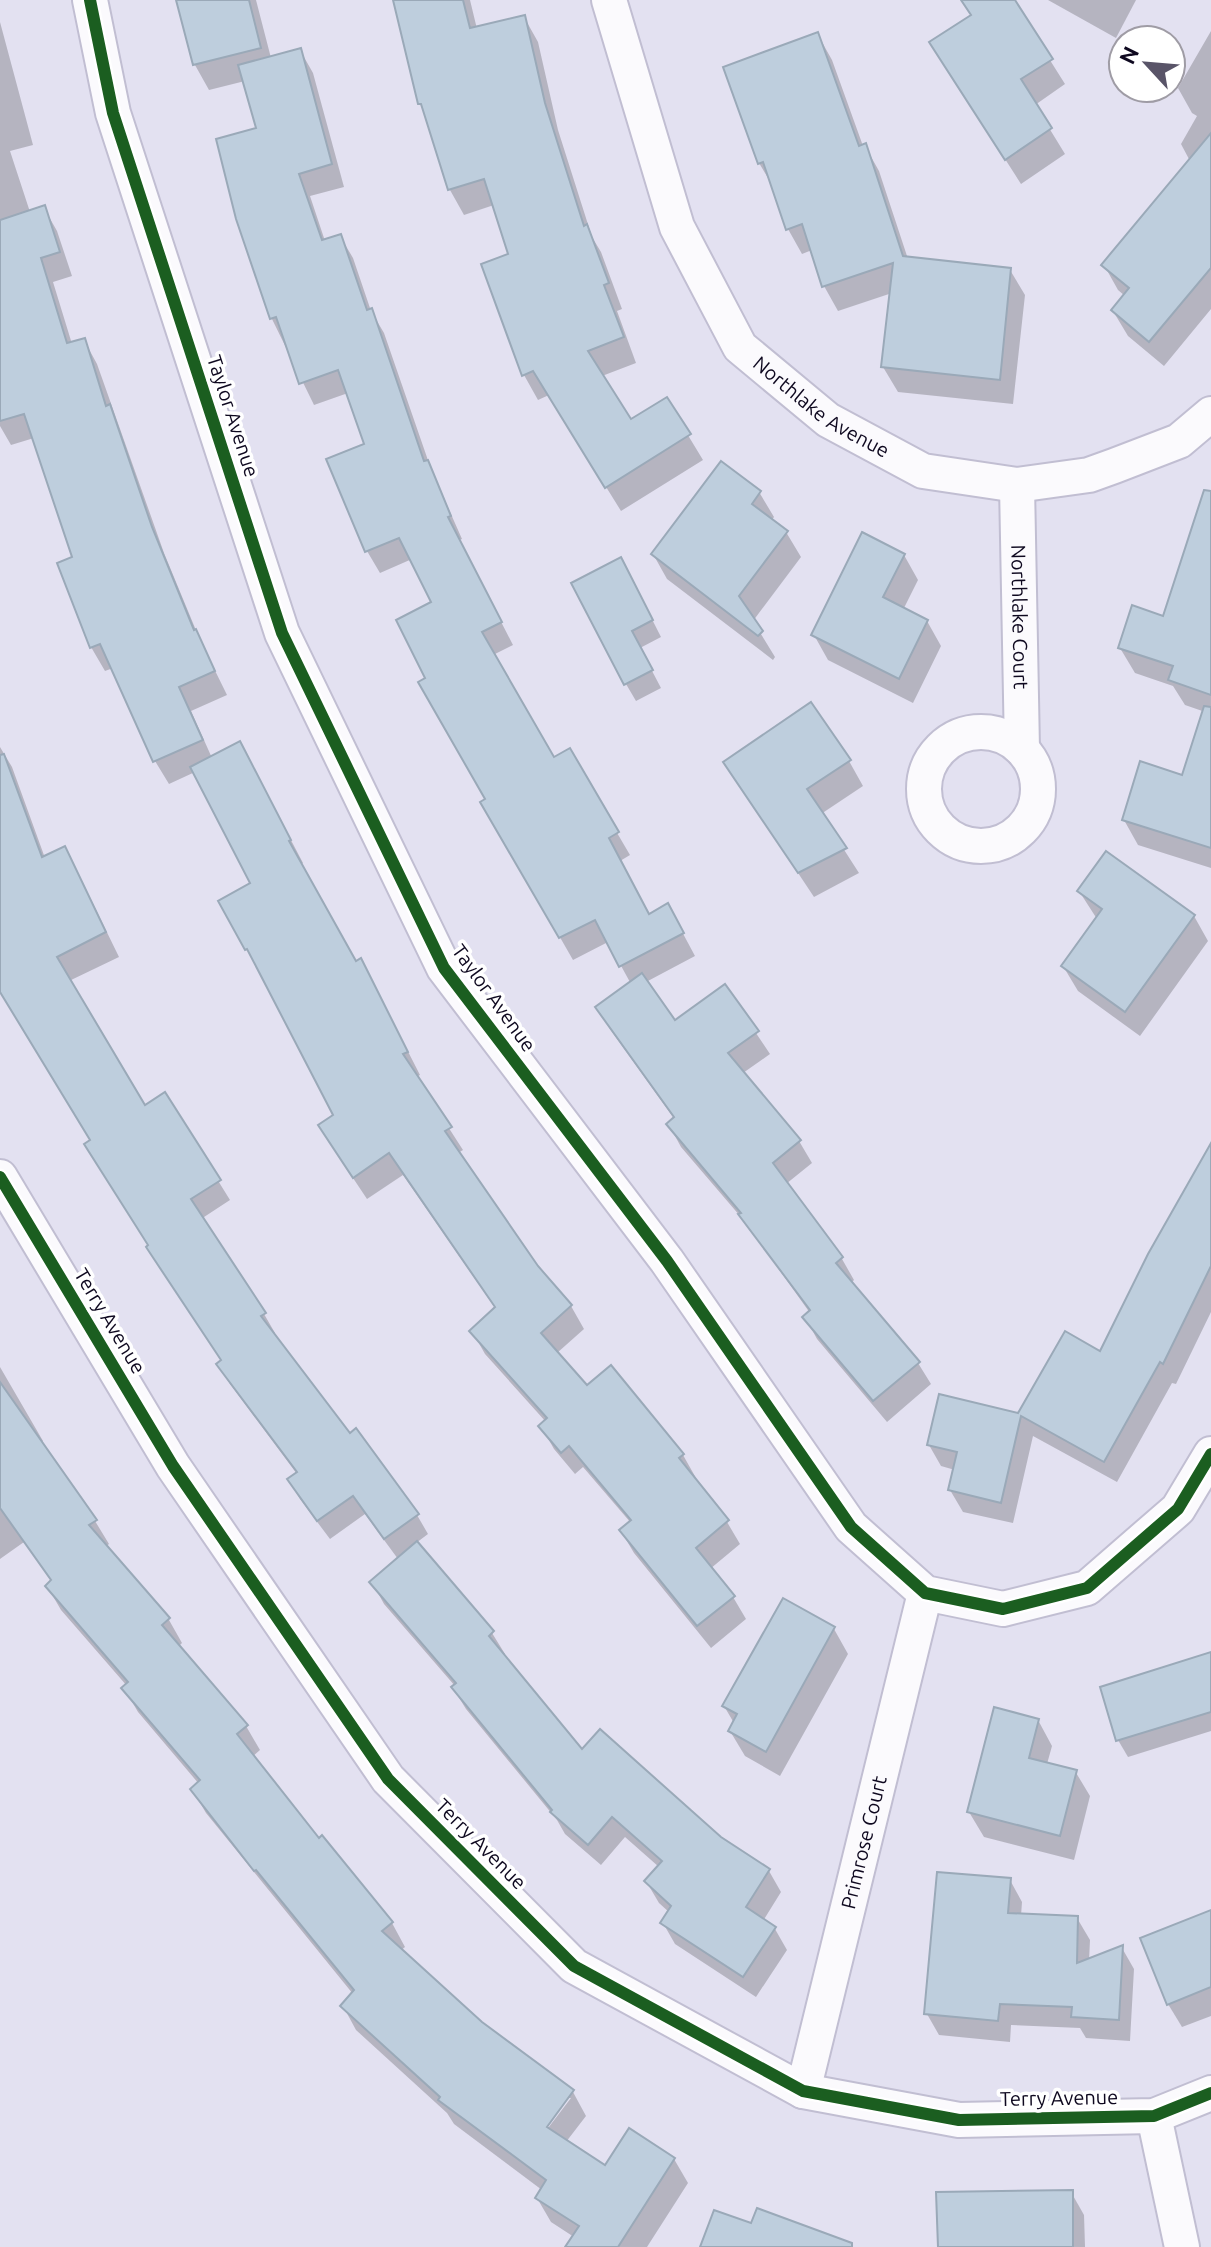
<svg xmlns="http://www.w3.org/2000/svg" width="1211" height="2247" font-family="Ubuntu,sans-serif">
	<style>
		.shadow { fill: #0003; fill-rule: evenodd }
		.building { fill: #becedd; stroke: #9aa9b8; stroke-width: 2 }
		.lines { fill: none; stroke-linecap: round; stroke-linejoin: round }
		.street-casing { stroke: #c1bed2; stroke-width: 38 }
		.street { stroke: #fbfafd; stroke-width: 34 }
		.cycleway-casing { stroke: #fff; stroke-width: 17 }
		.cycleway { stroke: #1b5e20; stroke-width: 12 }
		.labels { text-anchor: middle; stroke-width: 7; stroke-linejoin: round; paint-order: stroke }
		.street-label { font-size: 20px; fill: #0e081f; stroke: #fff }
	</style>
	<rect width="100%" height="100%" fill="#e3e1f1"/>
	<g class="shadow">
		<polygon points="178,0 256,0 271,58 300,50 313,73 344,187 310,196 325,241 340,236 353,258 371,311 384,333 431,469 462,539 459,540 513,645 493,655 553,760 569,751 630,855 620,861 649,916 680,928 695,956 646,982 675,1023 725,987 770,1054 743,1073 799,1141 812,1163 786,1184 842,1259 854,1280 851,1283 918,1363 931,1384 887,1422 817,1339 805,1317 810,1313 746,1223 681,1147 669,1125 675,1120 610,1029 597,1007 631,984 608,942 573,960 483,803 488,800 427,678 434,603 412,559 380,573 367,551 366,445 348,393 314,405 272,319 238,218 258,129 245,81 209,90 195,65"/>
		<polygon points="395,0 470,0 477,29 524,17 538,42 558,130 592,237 601,252 622,309 617,311 636,363 602,376 630,422 666,399 703,460 621,511 549,395 538,400 524,375 510,256 494,205 464,215 450,190 428,117 420,104"/>
		<polygon points="964,0 1012,0 1065,84 1035,105 1065,154 1021,184 946,67 973,16"/>
		<polygon points="1048,0 1136,0 1116,38"/>
		<polygon points="0,22 33,145 10,151 30,212 44,208 57,231 72,276 53,282 72,344 84,340 97,364 164,553 200,640 227,695 191,711 212,758 252,766 303,863 300,865 355,963 373,983 420,1075 416,1077 463,1150 458,1153 537,1267 571,1306 584,1329 557,1353 587,1388 610,1368 683,1455 696,1478 694,1480 727,1522 740,1544 710,1569 733,1597 746,1619 711,1648 634,1553 621,1531 631,1523 583,1467 575,1474 554,1449 541,1426 546,1422 485,1354 472,1331 496,1309 403,1175 367,1199 333,1148 335,1116 253,884 195,772 169,784 155,761 113,668 105,671 91,647 75,558 34,438 11,445 0,426"/>
		<polygon points="1211,31 1211,309 1164,366 1128,336 1113,311 1125,296 1118,290 1104,265 1190,161 1181,144 1197,116 1192,113 1178,88"/>
		<polygon points="818,35 832,60 863,146 865,146 879,171 908,259 1010,270 1025,295 1013,404 898,392 883,367 892,293 838,311 824,286 812,250 802,254 788,229 774,188 759,163"/>
		<polygon points="759,492 774,517 771,521 786,532 801,557 753,621 775,657 773,660 667,579 653,554"/>
		<polygon points="1211,549 1211,714 1185,705 1173,686 1135,673 1120,648 1165,618"/>
		<polygon points="904,555 918,580 903,610 927,621 941,646 913,703 828,660 814,635"/>
		<polygon points="630,576 661,637 640,648 661,688 636,701 626,684"/>
		<polygon points="1211,730 1211,868 1138,845 1124,820 1183,777"/>
		<polygon points="0,747 12,767 45,858 78,873 119,957 69,981 0,984"/>
		<polygon points="849,761 863,786 821,814 859,873 814,897 725,763"/>
		<polygon points="1079,891 1194,916 1208,941 1140,1036 1078,991 1063,966 1097,919"/>
		<polygon points="165,1095 230,1200 201,1219 264,1314 275,1333 273,1334 349,1436 417,1515 428,1534 416,1543 492,1633 505,1654 503,1656 582,1752 769,1871 781,1892 763,1921 775,1929 787,1950 756,1997 675,1944 663,1923 670,1913 659,1903 646,1881 659,1867 625,1837 601,1865 565,1834 557,1820 466,1709 453,1688 455,1686 384,1604 372,1582 398,1559 365,1514 330,1539 300,1499 289,1480 297,1474 230,1384 218,1365 222,1362"/>
		<polygon points="1211,1147 1211,1312 1176,1384 1172,1383 1117,1482 1033,1436 1013,1523 963,1512 950,1490 955,1470 941,1466 929,1445 1019,1415 1101,1353"/>
		<path d="M 0,1367 L 43,1441 L 40,1443 L 95,1521 L 109,1544 L 105,1547 L 169,1620 L 182,1643 L 178,1647 L 246,1726 L 260,1750 L 252,1757 L 318,1841 L 392,1923 L 405,1947 L 400,1951 L 481,2024 L 573,2092 L 586,2116 L 566,2142 L 606,2168 L 674,2159 L 688,2183 L 647,2247 L 570,2247 L 574,2237 L 551,2222 L 537,2198 L 542,2190 L 454,2124 L 447,2113 L 356,2030 L 343,2006 L 353,1994 L 206,1813 L 192,1789 L 199,1784 L 138,1712 L 124,1688 L 127,1686 L 61,1610 L 47,1586 L 52,1582 L 24,1542 L 0,1559 ZM 566,2098 L 571,2098 L 542,2136 L 539,2134 Z"/>
		<polygon points="834,1629 848,1654 780,1776 745,1756 730,1731 734,1723 724,1706"/>
		<polygon points="1211,1655 1211,1731 1128,1757 1118,1740 1102,1688"/>
		<polygon points="1038,1720 1052,1746 1047,1764 1075,1771 1090,1796 1074,1860 984,1837 969,1812"/>
		<polygon points="1010,1880 1022,1902 1021,1916 1077,1918 1090,1940 1089,1961 1122,1948 1134,1969 1130,2041 1086,2038 1080,2028 1011,2025 1010,2042 939,2035 927,2014"/>
		<polygon points="1211,1913 1211,2016 1182,2027 1168,2004"/>
		<polygon points="1071,2192 1084,2215 1085,2247 940,2247"/>
	</g>
	<g class="building">
		<polygon points="176,0 249,0 261,48 193,65"/>
		<polygon points="393,0 463,0 470,28 525,15 545,103 584,226 587,224 609,283 604,285 624,337 588,351 631,419 667,397 691,434 605,488 533,371 522,376 481,264 508,254 484,179 448,190 421,104 418,104"/>
		<polygon points="961,0 1015,0 1053,59 1021,79 1052,128 1005,160 929,42 971,15"/>
		<polygon points="818,32 859,146 866,143 903,256 1011,268 1000,380 881,367 893,263 822,287 802,224 786,230 763,162 758,164 723,67"/>
		<polygon points="301,48 332,164 299,174 322,240 341,234 367,310 372,308 424,461 428,460 451,516 448,517 502,622 482,632 554,757 570,748 619,832 609,838 649,914 668,903 684,933 619,967 595,920 559,938 480,802 485,799 418,682 425,678 396,620 431,602 399,538 365,552 326,459 364,444 338,370 299,384 276,317 270,319 236,219 216,139 256,128 238,65"/>
		<polygon points="1211,133 1211,268 1149,342 1111,310 1129,288 1101,265"/>
		<polygon points="45,205 60,252 41,258 67,343 85,338 106,406 110,404 152,527 194,630 196,629 215,671 179,687 203,740 153,762 100,644 90,648 57,563 72,557 24,414 0,421 0,220"/>
		<polygon points="721,461 761,491 752,504 788,531 739,596 763,631 758,636 651,554"/>
		<polygon points="1204,490 1211,491 1211,695 1168,680 1173,666 1118,648 1132,605 1163,616"/>
		<polygon points="862,532 905,554 883,597 928,620 899,679 811,635"/>
		<polygon points="621,557 653,620 632,631 653,670 624,685 571,583"/>
		<polygon points="811,702 851,760 807,789 847,848 798,873 723,762"/>
		<polygon points="1204,706 1211,707 1211,848 1122,820 1140,761 1182,775"/>
		<polygon points="240,741 291,840 289,841 356,961 361,958 408,1052 403,1054 452,1127 445,1131 538,1266 572,1305 541,1333 587,1385 611,1365 684,1454 679,1458 729,1520 696,1548 735,1596 697,1626 619,1530 631,1520 569,1446 561,1453 538,1426 547,1418 469,1331 495,1307 389,1153 353,1178 318,1125 333,1115 247,949 245,950 218,901 250,883 190,767"/>
		<polygon points="4,754 42,857 65,846 106,932 57,957 145,1105 165,1092 221,1180 191,1199 266,1313 261,1316 350,1433 356,1428 419,1514 384,1539 353,1496 317,1521 287,1479 297,1472 216,1364 221,1360 146,1247 148,1245 84,1144 90,1140 0,992 0,755"/>
		<polygon points="1106,851 1195,915 1125,1012 1061,966 1102,909 1077,891"/>
		<polygon points="642,973 675,1020 725,984 759,1031 728,1053 801,1140 773,1163 843,1257 836,1263 920,1362 873,1401 802,1317 810,1310 738,1214 741,1213 666,1124 674,1117 595,1007"/>
		<polygon points="1211,1143 1211,1266 1163,1364 1160,1362 1104,1462 1021,1416 1001,1503 948,1490 957,1452 927,1445 939,1394 1018,1413 1065,1331 1100,1351 1148,1254"/>
		<polygon points="0,1382 97,1520 89,1525 170,1618 162,1625 248,1725 237,1734 319,1838 322,1835 393,1922 382,1931 482,2022 574,2090 547,2127 605,2165 629,2128 675,2158 618,2247 565,2247 579,2226 535,2198 546,2180 438,2100 440,2097 340,2006 354,1990 256,1870 254,1871 190,1789 200,1780 121,1688 128,1682 45,1586 51,1580 0,1508"/>
		<polygon points="417,1541 494,1631 489,1636 582,1749 600,1729 721,1837 770,1869 746,1907 776,1927 743,1977 660,1923 671,1906 644,1881 662,1861 612,1817 588,1845 550,1812 552,1810 451,1687 456,1683 369,1582"/>
		<polygon points="783,1598 835,1627 766,1752 728,1731 737,1714 722,1706"/>
		<polygon points="1211,1652 1211,1712 1116,1741 1100,1687"/>
		<polygon points="994,1707 1039,1719 1029,1758 1077,1770 1060,1836 967,1812"/>
		<polygon points="937,1872 1011,1878 1008,1913 1078,1916 1077,1963 1123,1945 1119,2020 1071,2017 1072,2007 1000,2004 998,2021 924,2014"/>
		<polygon points="1211,1910 1211,1987 1167,2005 1140,1938"/>
		<polygon points="1073,2190 1073,2247 938,2247 936,2192"/>
		<polygon points="757,2208 852,2243 852,2247 700,2247 714,2210 751,2223"/>
	</g>
	<g class="lines">
		<defs>
			<g id="street">
				<polyline points="90,0 113,113 282,633 444,968 667,1261 851,1527 925,1593 1003,1609 1087,1588 1178,1509 1211,1454"/>
				<path id="s1" d="M 609,0 L 677,227 L 740,347 L 828,420 L 923,471 L 1017,485 L 1089,475 L 1114,466 L 1179,441 L 1211,414"/>
				<path id="s2" d="M 1017,485 L 1022,749"/>
				<circle cx="981" cy="789" r="57"/>
				<polyline points="0,1177 173,1466 388,1779 574,1966 803,2091 959,2120 1154,2116 1211,2093"/>
				<path id="s3" d="M 803,2091 L 925,1593"/>
				<polyline points="1154,2116 1182,2247"/>
			</g>
		</defs>
		<use href="#street" class="street-casing"/>
		<use href="#street" class="street"/>
		<defs>
			<g id="cycleway">
				<polyline points="90,0 113,113 282,633 444,968 667,1261 851,1527 925,1593 1003,1609 1087,1588 1178,1509 1211,1454"/>
				<polyline points="0,1177 173,1466 388,1779 574,1966 803,2091 959,2120 1154,2116 1211,2093"/>
			</g>
		</defs>
		<use href="#cycleway" class="cycleway-casing"/>
		<use href="#cycleway" class="cycleway"/>
	</g>
	<g class="labels">
		<g class="street-label">
			<text dy="7" stroke="none"><textPath href="#s1" startOffset="474">Northlake Avenue</textPath></text>
			<text transform="translate(233 416) rotate(72)" y="7">Taylor Avenue</text>
			<text dy="7" stroke="none"><textPath href="#s2" startOffset="132">Northlake Court</textPath></text>
			<text transform="translate(494 998) rotate(54)" y="7">Taylor Avenue</text>
			<text transform="translate(110 1321) rotate(59)" y="7">Terry Avenue</text>
			<text dy="7" stroke="none"><textPath href="#s3" startOffset="256">Primrose Court</textPath></text>
			<text transform="translate(481 1844) rotate(45)" y="7">Terry Avenue</text>
			<text transform="translate(1059 2098) rotate(-1)" y="7">Terry Avenue</text>
		</g>
	</g>
	<g transform="translate(1147 64) rotate(296)"><circle r="38" fill="#ffffff" stroke="#9f9ca5" stroke-width="2"/>
	<path d="M0-6L14 30L0 20L-14 30Z" fill="#595468"/>
	<text y="-12" font-size="22" font-weight="bold" text-anchor="middle" fill="#0e081f">N</text>
	</g>
</svg>
